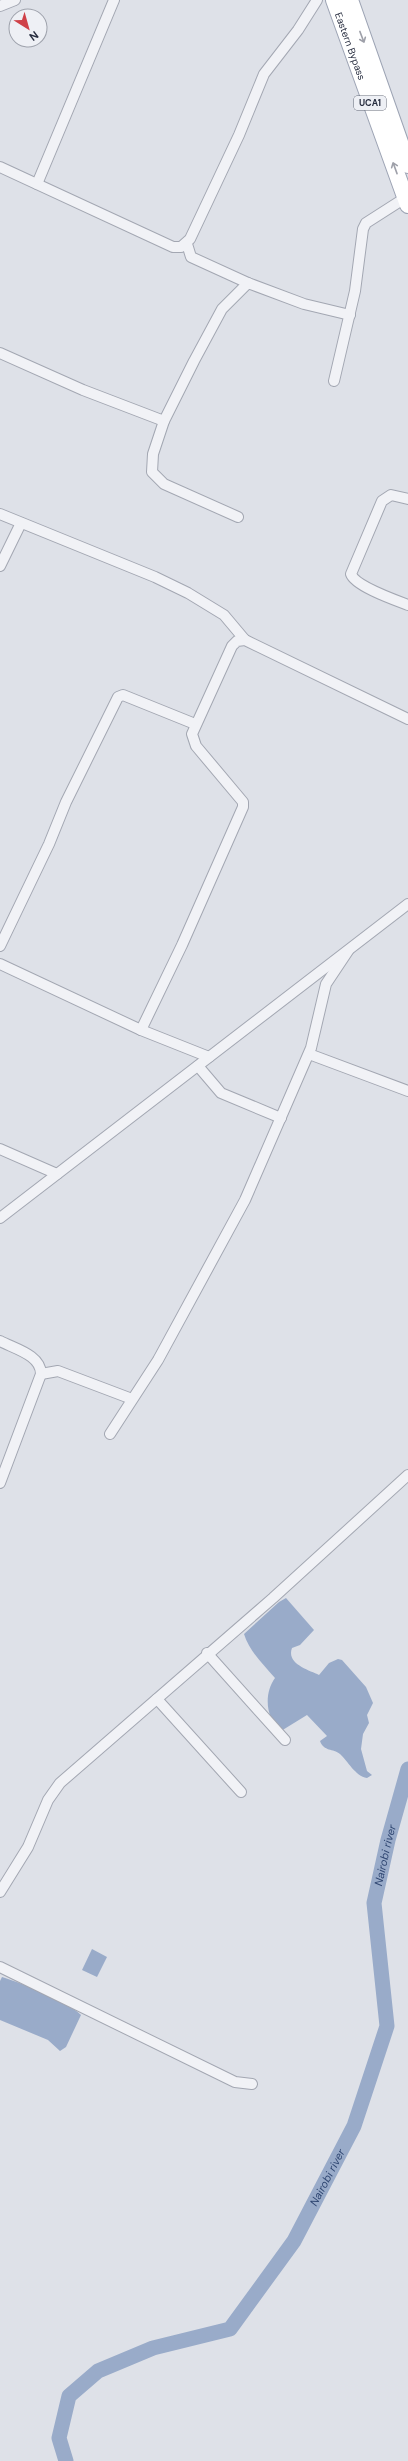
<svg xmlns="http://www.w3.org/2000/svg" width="408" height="2461" font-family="'DM Sans',sans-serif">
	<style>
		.water { fill: #99abc9 }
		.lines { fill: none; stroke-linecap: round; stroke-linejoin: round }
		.river { stroke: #99abc9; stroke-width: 15 }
		.minor-casing { stroke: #a3a7b2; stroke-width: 12 }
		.primary-casing { stroke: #9da4b4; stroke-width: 18 }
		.minor { stroke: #f1f2f6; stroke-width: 10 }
		.primary { stroke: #fff; stroke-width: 16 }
		.oneway { stroke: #9ea0a9 }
		.labels { text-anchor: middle; stroke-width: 4; stroke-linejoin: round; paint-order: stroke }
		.shield { fill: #eef0f5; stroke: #636876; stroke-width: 1 }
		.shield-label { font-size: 9px; font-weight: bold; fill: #272d3f }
		.street-label { font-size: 10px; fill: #272d3f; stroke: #eef0f5 }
		.water-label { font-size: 11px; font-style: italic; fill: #314873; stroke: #eef0f5 }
	</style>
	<rect width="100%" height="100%" fill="#dee1e8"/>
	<g class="water">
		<path d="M 286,1598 L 314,1630 L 300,1645 L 292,1648 C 286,1664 309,1670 319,1675 L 329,1663 L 338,1659 L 342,1660 L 366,1687 L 373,1703 L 367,1715 L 369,1723 L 363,1734 L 361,1749 L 367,1771 L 372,1775 L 367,1778 C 355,1776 348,1761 340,1754 C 333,1748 324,1752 320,1741 L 327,1736 L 307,1715 L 281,1731 C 265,1718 264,1693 275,1678 C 264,1665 249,1651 244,1634 L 279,1602 Z"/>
		<polygon points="92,1949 107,1957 97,1977 82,1970"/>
		<path d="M 2,1977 C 26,1985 63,1998 81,2015 L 66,2047 L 60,2051 L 48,2040 L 0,2020 L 0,1981 Z"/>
	</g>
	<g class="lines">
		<path class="river" id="s1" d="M 66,2461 L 59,2438 L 69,2396 L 98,2371 L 153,2348 L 230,2329 L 294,2241 L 354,2126 L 387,2026 L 374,1903 L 388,1840 L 408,1769"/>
		<defs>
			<g id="minor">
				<polyline points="0,6 15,0"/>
				<polyline points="0,167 173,247 181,247 190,239 239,135 264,74 298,30 317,0"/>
				<polyline points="37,184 114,0"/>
				<polyline points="187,244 191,257 248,283"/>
				<polyline points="0,353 83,390 164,421"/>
				<polyline points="334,381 355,291 363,229 366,223 405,198"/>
				<path d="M 408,499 L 391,495 L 382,501 L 351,574 C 355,586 395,600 408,605"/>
				<polyline points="0,514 155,577 188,593 224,615 245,640"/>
				<polyline points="238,517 164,484 152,472 153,454 164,421 194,361 222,309 248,283 304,304 350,315"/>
				<polyline points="0,566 21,523"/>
				<polyline points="0,946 49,844 66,802 118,697 123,695 195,724"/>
				<polyline points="0,964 141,1030 209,1057"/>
				<polyline points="141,1030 182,945 243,807 243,802 196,746 192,734 232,646 237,641 245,640 408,719"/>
				<polyline points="309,1054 408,1091"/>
				<polyline points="198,1066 221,1093 281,1118"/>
				<polyline points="0,1149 57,1174"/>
				<polyline points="0,1218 408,904"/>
				<path d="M 0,1341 C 15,1349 41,1355 41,1374 L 0,1483"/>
				<polyline points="41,1374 58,1371 132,1399"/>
				<polyline points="110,1434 158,1360 245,1200 311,1048 326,984 348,951"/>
				<polyline points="207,1653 285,1740"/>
				<polyline points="157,1699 241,1792"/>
				<polyline points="0,1892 28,1847 48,1800 60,1783 273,1598 408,1475"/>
				<polyline points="0,1967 235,2082 252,2084"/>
			</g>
			<g id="primary">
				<path id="s2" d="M 334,0 L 408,205"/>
				<polyline points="350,0 408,165"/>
			</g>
		</defs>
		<use href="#minor" class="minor-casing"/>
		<use href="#primary" class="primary-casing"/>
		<use href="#minor" class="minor"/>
		<use href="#primary" class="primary"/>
	</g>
	<defs><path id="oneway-shaft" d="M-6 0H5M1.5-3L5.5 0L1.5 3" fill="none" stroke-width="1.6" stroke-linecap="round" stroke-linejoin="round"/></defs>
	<g class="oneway">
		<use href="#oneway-shaft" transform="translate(362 37) rotate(69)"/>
		<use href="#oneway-shaft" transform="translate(395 168) rotate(-110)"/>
	</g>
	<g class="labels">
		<rect class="shield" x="354" y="96" width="32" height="14" rx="3"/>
		<g class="shield-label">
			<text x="370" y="106">UCA1</text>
		</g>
		<g class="street-label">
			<text dy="4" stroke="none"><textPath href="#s2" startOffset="49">Eastern Bypass</textPath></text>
		</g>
		<g class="water-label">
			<text dy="4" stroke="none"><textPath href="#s1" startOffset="761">Nairobi river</textPath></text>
			<text dy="4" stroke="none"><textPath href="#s1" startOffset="425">Nairobi river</textPath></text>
		</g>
	</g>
	<g transform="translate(28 28) rotate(143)"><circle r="19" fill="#eef0f5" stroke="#9ea2ac"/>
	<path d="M0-3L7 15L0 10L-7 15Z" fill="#cf4148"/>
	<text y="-6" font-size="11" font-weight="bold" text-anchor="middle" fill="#272d3f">N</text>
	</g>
</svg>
